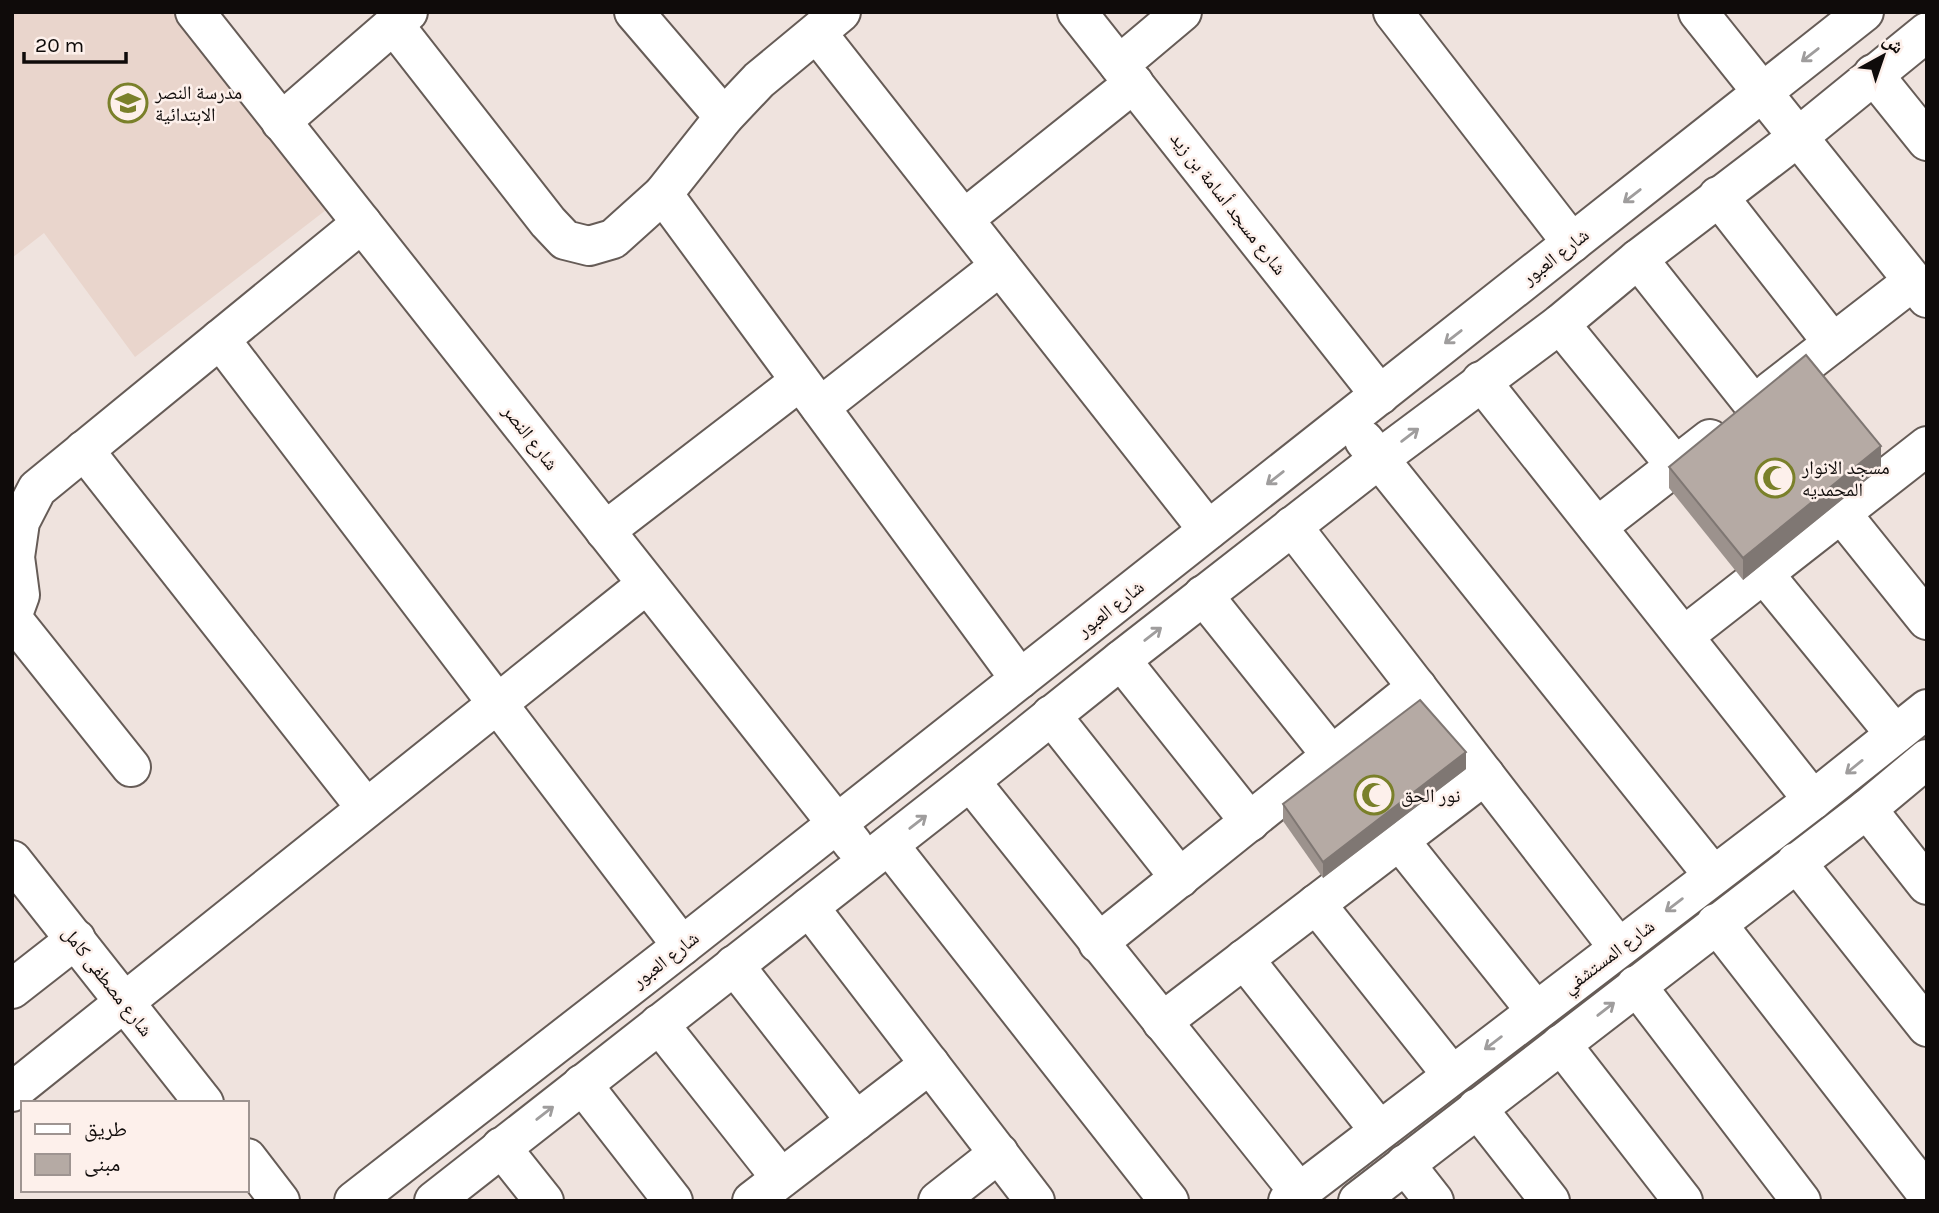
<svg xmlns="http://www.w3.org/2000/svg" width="1939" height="1213" font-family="Karla,'Noto Naskh Arabic',sans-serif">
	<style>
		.built { fill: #e9d5cc }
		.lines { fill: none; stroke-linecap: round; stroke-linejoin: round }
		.minor-casing { stroke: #665c57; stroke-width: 42 }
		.minor { stroke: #fff; stroke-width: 38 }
		.wall { fill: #9c928d }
		.shaded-wall { fill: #7f7773 }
		.building { fill: #b5aaa4; stroke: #7f7773; stroke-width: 2 }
		.oneway { stroke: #9f9d9d }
		.labels { text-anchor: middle; stroke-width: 5; stroke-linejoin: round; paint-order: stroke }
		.poi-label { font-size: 19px; fill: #0f0b0a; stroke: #fdf0eb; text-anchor: start }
		.street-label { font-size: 19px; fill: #0f0b0a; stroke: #fdf0eb }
	</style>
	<rect width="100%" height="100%" fill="#efe3de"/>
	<polygon class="built" points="12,12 174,12 326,210 135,357 44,233 12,258"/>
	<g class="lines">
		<defs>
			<g id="minor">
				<polyline points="195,12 853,844"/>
				<polyline points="634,12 724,117"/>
				<polyline points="1077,12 1380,395"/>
				<polyline points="1393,12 1572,243"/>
				<polyline points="1698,12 1927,298"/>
				<polyline points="394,25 548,222 565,240 589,246 613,239 663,194 724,117 759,80 841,12"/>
				<polyline points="817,33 1208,530"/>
				<polyline points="1119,65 1182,12"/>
				<polyline points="1873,74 1927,141"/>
				<polyline points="281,122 408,12"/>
				<polyline points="663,194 1020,679"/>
				<polyline points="1718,196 1833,343"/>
				<polyline points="964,219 1134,83"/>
				<polyline points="1638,259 1754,405"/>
				<polyline points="1560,324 1675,465"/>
				<polyline points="220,339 682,946"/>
				<polyline points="1481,381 1813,800"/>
				<polyline points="1771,391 1913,281"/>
				<polyline points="820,407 1000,266"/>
				<polyline points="1364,440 1713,875"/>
				<polyline points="84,450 366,808"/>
				<polyline points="1841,513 1927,620"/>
				<polyline points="1292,526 1618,947"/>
				<polyline points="1597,527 1710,439"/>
				<polyline points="605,531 800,381"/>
				<polyline points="1764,574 1895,734"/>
				<polyline points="1203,595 1332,756"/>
				<polyline points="12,617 20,595 15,557 20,522 37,489 362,223"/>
				<polyline points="12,618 131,767"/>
				<polyline points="1684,636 1927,446"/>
				<polyline points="1121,660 1250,822"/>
				<polyline points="1051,715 1180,878"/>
				<polyline points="970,781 1299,1192"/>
				<polyline points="1867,809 1927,885"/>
				<polyline points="1399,840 1536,1011"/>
				<polyline points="889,845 1169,1201"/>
				<polyline points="12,860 204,1103"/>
				<polyline points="1796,862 1927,1027"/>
				<polyline points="1316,904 1452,1075"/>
				<polyline points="809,907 1035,1201"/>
				<polyline points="1716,923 1927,1194"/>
				<polyline points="1098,943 1417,687"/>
				<polyline points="1244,959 1379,1130"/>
				<polyline points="734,965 856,1121"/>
				<polyline points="1636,985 1801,1201"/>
				<polyline points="12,989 76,939"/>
				<polyline points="1162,1022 1485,775"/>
				<polyline points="659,1024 781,1178"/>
				<polyline points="1561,1044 1683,1201"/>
				<polyline points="582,1084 673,1201"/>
				<polyline points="12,1092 647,584"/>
				<polyline points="1477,1108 1550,1201"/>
				<polyline points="501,1147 544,1201"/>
				<polyline points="247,1158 280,1201"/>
				<polyline points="1405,1164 1434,1201"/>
				<polyline points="354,1201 682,946 1864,12"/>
				<polyline points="434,1201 970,781 1121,660 1379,459 1560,324 1638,259 1798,137 1927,32"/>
				<polyline points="752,1201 930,1064"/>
				<polyline points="938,1201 999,1153"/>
				<polyline points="1288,1201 1813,800 1927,709"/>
				<polyline points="1358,1201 1867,809 1927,759"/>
			</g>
		</defs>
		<use href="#minor" class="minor-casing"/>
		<use href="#minor" class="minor"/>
	</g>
	<g class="wall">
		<polygon points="1669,467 1881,468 1743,580 1669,488"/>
		<polygon points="1466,769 1323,878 1283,821 1283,804"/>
	</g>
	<g class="shaded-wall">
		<polygon points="1881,446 1881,468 1743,580 1743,558"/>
		<polygon points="1466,752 1466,769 1323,878 1323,862"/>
	</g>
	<g class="building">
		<polygon points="1806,355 1881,446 1743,558 1669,467"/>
		<polygon points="1420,700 1466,752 1323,862 1283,804"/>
	</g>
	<defs><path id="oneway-shaft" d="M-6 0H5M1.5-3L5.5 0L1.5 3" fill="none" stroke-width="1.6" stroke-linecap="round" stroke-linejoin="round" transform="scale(1.75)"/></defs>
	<g class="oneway">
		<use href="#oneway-shaft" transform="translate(1810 55) rotate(142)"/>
		<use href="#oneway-shaft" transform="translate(1632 196) rotate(142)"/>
		<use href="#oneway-shaft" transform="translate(1453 337) rotate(142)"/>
		<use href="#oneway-shaft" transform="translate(1410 435) rotate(-37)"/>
		<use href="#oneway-shaft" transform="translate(1275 478) rotate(142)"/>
		<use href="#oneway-shaft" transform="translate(1153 634) rotate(-38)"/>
		<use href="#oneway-shaft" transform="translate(1854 767) rotate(141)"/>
		<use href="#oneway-shaft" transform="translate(918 822) rotate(-38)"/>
		<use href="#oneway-shaft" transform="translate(1674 905) rotate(143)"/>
		<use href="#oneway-shaft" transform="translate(1606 1009) rotate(-38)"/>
		<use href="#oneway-shaft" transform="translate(1493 1043) rotate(143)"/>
		<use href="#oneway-shaft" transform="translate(545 1113) rotate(-38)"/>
	</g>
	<defs>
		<symbol id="school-ring" viewBox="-11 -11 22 22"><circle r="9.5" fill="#fdf0eb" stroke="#7a802a" stroke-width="1.5"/><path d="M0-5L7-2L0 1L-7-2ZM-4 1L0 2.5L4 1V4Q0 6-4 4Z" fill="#7a802a"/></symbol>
		<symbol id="mosque-ring" viewBox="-11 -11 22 22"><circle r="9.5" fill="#fdf0eb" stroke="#7a802a" stroke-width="1.5"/><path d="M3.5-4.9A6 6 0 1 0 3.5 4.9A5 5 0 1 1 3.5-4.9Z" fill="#7a802a"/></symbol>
	</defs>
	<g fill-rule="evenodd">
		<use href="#school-ring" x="106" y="81" width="44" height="44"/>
		<use href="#mosque-ring" x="1753" y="456" width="44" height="44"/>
		<use href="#mosque-ring" x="1352" y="773" width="44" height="44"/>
	</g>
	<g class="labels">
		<g class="poi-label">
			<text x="155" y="99">مدرسة النصر<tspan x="155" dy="22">الابتدائية</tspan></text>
			<text x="1802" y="474">مسجد الانوار<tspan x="1802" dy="22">المحمديه</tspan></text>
			<text x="1401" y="802">نور الحق</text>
		</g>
		<g class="street-label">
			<text transform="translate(1229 203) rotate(52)" y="7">شارع مسجد أسامة بن زيد</text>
			<text transform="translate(1555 256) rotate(-38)" y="7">شارع العبور</text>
			<text transform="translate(531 437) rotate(52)" y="7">شارع النصر</text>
			<text transform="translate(1110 608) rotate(-38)" y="7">شارع العبور</text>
			<text transform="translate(1608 956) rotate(-37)" y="7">شارع المستشفي</text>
			<text transform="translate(665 959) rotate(-38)" y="7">شارع العبور</text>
			<text transform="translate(108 981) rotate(52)" y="7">شارع مصطفى كامل</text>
		</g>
	</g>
	<rect width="1939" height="1213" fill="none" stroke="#0f0b0a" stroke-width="28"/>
	<rect x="21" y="1101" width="228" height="91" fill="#fdf0eb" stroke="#9e9491" stroke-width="2"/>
	<rect x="35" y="1124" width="35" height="10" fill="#ffffff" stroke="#9e9491" stroke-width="2"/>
	<text x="84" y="1136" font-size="21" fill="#0f0b0a">طريق</text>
	<rect x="35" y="1154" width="35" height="21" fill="#b5aaa4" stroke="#9e9491" stroke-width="2"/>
	<text x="84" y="1171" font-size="21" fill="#0f0b0a">مبنى</text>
	<g transform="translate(1883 56) rotate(40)" stroke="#fdf0eb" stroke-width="5" paint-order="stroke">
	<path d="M0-5L12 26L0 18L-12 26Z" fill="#0f0b0a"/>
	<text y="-10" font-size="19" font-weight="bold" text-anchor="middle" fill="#0f0b0a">ش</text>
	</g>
	<path d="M24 52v10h102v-10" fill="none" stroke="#0f0b0a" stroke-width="3.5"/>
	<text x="35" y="52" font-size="21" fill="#0f0b0a" stroke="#fdf0eb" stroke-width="5" paint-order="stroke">20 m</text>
</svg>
